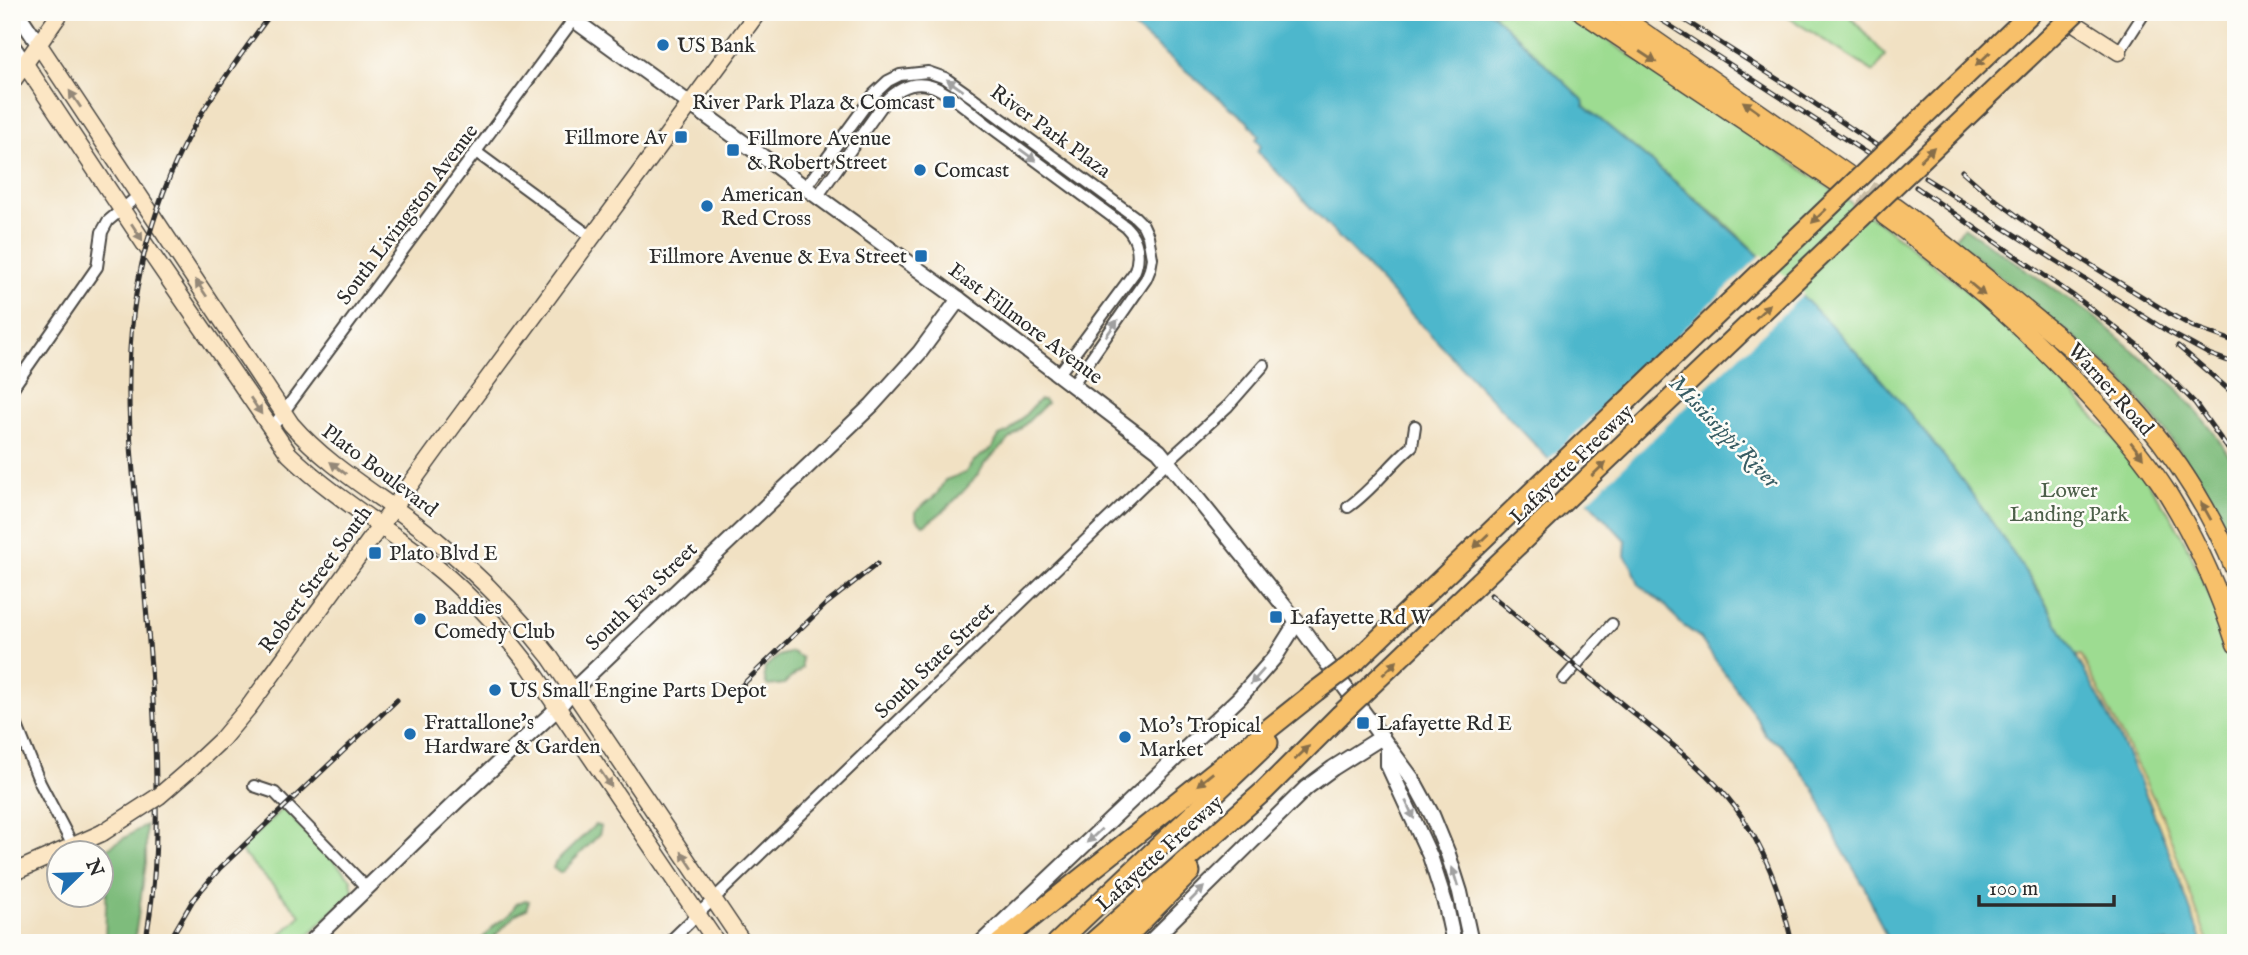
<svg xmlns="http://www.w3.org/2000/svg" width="2248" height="955" font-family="'IM FELL English',serif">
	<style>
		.green { fill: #9ddc91; stroke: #64845e; stroke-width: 2 }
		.forest { fill: #7ebc7b; stroke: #547453; stroke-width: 2 }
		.sand { fill: #eeda9e; stroke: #8c8264; stroke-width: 2 }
		.water { fill: #4eb7cc; stroke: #3c717c; stroke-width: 2 }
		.pier { fill: #f1e1c3 }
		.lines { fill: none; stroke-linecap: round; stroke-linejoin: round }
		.trunk-tunnel { stroke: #c9bda5; stroke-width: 18; stroke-dasharray: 18 9; stroke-linecap: butt }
		.minor-casing { stroke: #494642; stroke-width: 14 }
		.tertiary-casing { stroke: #494642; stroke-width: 18 }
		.secondary-casing { stroke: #494642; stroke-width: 19 }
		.trunk-casing { stroke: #494642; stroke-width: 21 }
		.motorway-casing { stroke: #494642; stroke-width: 23 }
		.minor { stroke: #fff; stroke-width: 10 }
		.tertiary { stroke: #fff; stroke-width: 14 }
		.secondary { stroke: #fce6c4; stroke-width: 16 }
		.trunk { stroke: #f7c06b; stroke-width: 18 }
		.motorway { stroke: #f7c06b; stroke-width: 19 }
		.rail-casing { stroke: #2b2b2b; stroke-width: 5 }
		.rail { stroke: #fdfcf7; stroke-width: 2.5; stroke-dasharray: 8; stroke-linecap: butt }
		.secondary-bridge-casing { stroke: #494642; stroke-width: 19; stroke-linecap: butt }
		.motorway-bridge-casing { stroke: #494642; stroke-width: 23; stroke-linecap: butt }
		.secondary-bridge { stroke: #fce6c4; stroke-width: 16 }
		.motorway-bridge { stroke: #f7c06b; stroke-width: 19 }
		.oneway { fill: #876e48 }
		.oneway2 { fill: #a0a0a0 }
		.oneway3 { fill: #948878 }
		.poi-dot { fill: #1f6fb2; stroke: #fdfcf7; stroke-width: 2.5 }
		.labels { text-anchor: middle; stroke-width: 5; stroke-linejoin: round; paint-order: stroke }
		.poi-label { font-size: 21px; fill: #2b2b2b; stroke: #fdfcf7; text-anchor: start }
		.street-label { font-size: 21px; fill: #2b2b2b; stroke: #fdfcf7 }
		.park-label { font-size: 21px; fill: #4d604a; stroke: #fdfcf7 }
		.water-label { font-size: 23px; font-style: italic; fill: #375c63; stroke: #fdfcf7 }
	</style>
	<rect width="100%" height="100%" fill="#fdfcf7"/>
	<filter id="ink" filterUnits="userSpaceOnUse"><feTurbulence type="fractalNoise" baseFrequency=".0143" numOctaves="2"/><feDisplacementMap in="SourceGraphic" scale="14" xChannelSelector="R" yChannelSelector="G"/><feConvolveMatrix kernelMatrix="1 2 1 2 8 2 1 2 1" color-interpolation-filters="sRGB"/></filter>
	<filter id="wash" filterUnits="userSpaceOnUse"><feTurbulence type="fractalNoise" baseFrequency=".00686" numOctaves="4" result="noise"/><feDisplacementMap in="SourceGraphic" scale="28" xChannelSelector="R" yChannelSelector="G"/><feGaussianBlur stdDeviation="1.57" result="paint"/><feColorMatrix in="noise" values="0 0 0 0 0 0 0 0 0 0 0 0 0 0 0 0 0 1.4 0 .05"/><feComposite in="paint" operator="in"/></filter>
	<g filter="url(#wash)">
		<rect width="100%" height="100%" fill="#f1e1c3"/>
		<g class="green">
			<polygon points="1491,12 1565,12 1809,174 1883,225 1963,288 2043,361 2130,456 2174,521 2189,550 2213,603 2236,676 2236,943 2202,943 2183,890 2106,711 2039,591 1965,486 1896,398 1806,300 1724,222 1584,106 1583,100"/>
			<polygon points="1780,12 1846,12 1885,55 1874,72"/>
			<polygon points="283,808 351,879 353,892 300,943 272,943 301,915 244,855 240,849"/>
		</g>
		<g class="forest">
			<path d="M 1964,227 L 2092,315 L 2177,388 L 2212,430 L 2236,466 L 2236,547 C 2207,486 2168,430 2122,380 C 2100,357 2074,337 2049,317 C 2018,291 1986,265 1954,239 Z"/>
			<path d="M 1039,400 L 1044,400 L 1047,403 L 984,464 C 979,478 938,519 923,525 L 916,518 L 916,511 L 937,494 L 945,480 L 965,473 L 974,461 L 992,448 L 999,436 L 1009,432 Z"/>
			<path d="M 792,652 L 802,658 L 802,668 L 784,684 L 768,686 C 764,682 764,672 765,667 L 779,656 Z"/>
			<polygon points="146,825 146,863 134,943 105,943 107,872 101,852"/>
			<polygon points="595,825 601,827 599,835 562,872 560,873 553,868 555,863"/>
			<polygon points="525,900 529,901 526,909 516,914 488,943 478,943 496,924 509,915 516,904"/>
		</g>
		<polygon class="sand" points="2081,655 2162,815 2208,943 2202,943 2149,801 2106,711 2076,656"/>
		<path class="water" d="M 1115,12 L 1491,12 L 1583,100 L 1584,106 C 1659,168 1734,230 1804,298 C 1936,427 2051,593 2130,760 C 2158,819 2180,881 2202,943 L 1889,943 L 1864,886 L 1838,842 L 1814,788 L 1797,766 L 1791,756 L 1781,745 L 1765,735 L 1758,720 L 1699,637 L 1681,624 L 1666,606 L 1639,585 L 1632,566 L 1625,556 L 1626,541 L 1257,151 L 1261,146 L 1256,139 L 1259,136 L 1248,122 Z"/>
		<polygon class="pier" points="1762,254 1804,294 1586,503 1546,462"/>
	</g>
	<g filter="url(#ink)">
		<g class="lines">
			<g class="trunk-tunnel">
				<polyline points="1847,174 1892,205"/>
				<polyline points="1838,183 1884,215"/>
			</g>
			<defs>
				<g id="minor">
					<polyline points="2119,52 2145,12"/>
					<polyline points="476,152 593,238"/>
					<polyline points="805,188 874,94 888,81 900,75 928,72 945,78 972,97 1135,217 1143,225 1148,236 1152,258 1150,269 1146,279 1073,384"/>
					<path d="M 817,197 L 884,103 C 896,90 912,80 931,86 C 947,90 974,115 988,125 C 1034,159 1080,193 1126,227 C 1138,239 1141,257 1134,273 L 1059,374"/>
					<polyline points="12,389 97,267 102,232 108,221 139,195"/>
					<polyline points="271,429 579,12"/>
					<path d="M 1348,507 C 1373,490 1389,465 1412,446 L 1415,426"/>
					<polyline points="1564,679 1612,624"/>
					<polyline points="12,713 40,783 73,846"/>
					<polyline points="254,786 275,793 367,888"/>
					<polyline points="668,943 1168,461 1228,406 1264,365"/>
				</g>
				<g id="tertiary">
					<polyline points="17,12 39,45"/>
					<polyline points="563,12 959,299 1159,451 1297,622 1413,780 1432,815 1448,854 1460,892 1471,943"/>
					<polyline points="12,45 25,64"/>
					<polyline points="1388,747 1388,765 1430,856 1446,906 1454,943"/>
					<polyline points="310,943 460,798 558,708 572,691 872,405 920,352 959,299"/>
					<polyline points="981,943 1239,698 1275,657 1297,622"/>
					<polyline points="1149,943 1306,788 1333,768 1382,737"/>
				</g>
				<g id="secondary">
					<polyline points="2057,12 2119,52"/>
					<path d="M 39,45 L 291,424 C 325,463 367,488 408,518 C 462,558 509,604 550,657 L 743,943"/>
					<path d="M 25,64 L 146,246 L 289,454 C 331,495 383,526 430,562 C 468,592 501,629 530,667 L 717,943"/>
					<polyline points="12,82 61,12"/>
					<polyline points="189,770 222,739 248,708 450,430 758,12"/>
					<polyline points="12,873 102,833"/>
				</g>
				<g id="trunk">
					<polyline points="1582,12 1838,183"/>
					<polyline points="1614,12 1847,174"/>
					<path d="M 1895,207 C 1935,236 1973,268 2012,299 C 2042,324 2073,348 2102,375 C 2159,430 2206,499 2236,572"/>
					<path d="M 1885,216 C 1953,264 2016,320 2073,379 C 2108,415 2141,452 2168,494 C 2197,541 2219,591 2236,644"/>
				</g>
				<g id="motorway">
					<polyline points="1904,135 2032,12"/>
					<polyline points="1356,661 1778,256"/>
					<polyline points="1000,943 1316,691"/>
					<polyline points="1057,943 1268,743"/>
					<polyline points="1092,943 1264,791 1340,715"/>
					<polyline points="1120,943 1190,872"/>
				</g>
			</defs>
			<use href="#minor" class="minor-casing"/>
			<use href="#tertiary" class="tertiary-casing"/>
			<use href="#secondary" class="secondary-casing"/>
			<use href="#trunk" class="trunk-casing"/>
			<use href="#motorway" class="motorway-casing"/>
			<use href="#minor" class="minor"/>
			<use href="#tertiary" class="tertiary"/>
			<use href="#secondary" class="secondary"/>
			<use href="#trunk" class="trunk"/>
			<use href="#motorway" class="motorway"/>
			<defs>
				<g id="rail">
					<polyline points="1649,12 1868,154"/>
					<polyline points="1672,12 1796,91 1876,145"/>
					<path d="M 1962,171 C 2024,228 2099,269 2170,314 L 2194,327 L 2236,342"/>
					<polyline points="1925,178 2167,331 2209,354 2236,364"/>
					<polyline points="1916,187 2081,301 2140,347 2195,403 2236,460"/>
					<polyline points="2178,346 2236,396"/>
					<path d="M 1491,595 C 1534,630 1577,668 1621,703 C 1660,736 1704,766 1735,807 C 1765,847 1781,894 1792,943"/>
					<polyline points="733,694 826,604 877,564"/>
					<path d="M 145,943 C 155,894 157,845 156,795 C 156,711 148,626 140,542 C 129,438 119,347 147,243 C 159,201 175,158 197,121 C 219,83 246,48 272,12"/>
					<polyline points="168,943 193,900 220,868 397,700"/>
				</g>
			</defs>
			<use href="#rail" class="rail-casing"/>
			<use href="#rail" class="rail"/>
			<defs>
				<polyline id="secondary-bridge" points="102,833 159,796 189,770"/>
				<g id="motorway-bridge">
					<polyline points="1778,256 1904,135"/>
					<polyline points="1316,691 1356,661"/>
					<polyline points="1340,715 2076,12"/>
				</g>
			</defs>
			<use href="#secondary-bridge" class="secondary-bridge-casing"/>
			<use href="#motorway-bridge" class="motorway-bridge-casing"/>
			<use href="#secondary-bridge" class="secondary-bridge"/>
			<use href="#motorway-bridge" class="motorway-bridge"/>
		</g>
		<defs><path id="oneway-solid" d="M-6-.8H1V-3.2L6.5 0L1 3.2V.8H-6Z" transform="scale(1.75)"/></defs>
		<g class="oneway">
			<use href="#oneway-solid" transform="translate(1648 57) rotate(33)"/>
			<use href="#oneway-solid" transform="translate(1983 59) rotate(136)"/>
			<use href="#oneway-solid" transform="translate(1751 107) rotate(-145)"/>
			<use href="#oneway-solid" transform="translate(1927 154) rotate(-44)"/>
			<use href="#oneway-solid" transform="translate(1819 216) rotate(136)"/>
			<use href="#oneway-solid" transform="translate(1977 289) rotate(40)"/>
			<use href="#oneway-solid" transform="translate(1763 311) rotate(-44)"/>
			<use href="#oneway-solid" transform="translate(2137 450) rotate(52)"/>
			<use href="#oneway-solid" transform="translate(1599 469) rotate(-44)"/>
			<use href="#oneway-solid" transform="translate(2206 511) rotate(-119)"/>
			<use href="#oneway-solid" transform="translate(1481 541) rotate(136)"/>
			<use href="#oneway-solid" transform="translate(1390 668) rotate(-44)"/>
			<use href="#oneway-solid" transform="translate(1302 753) rotate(-44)"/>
			<use href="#oneway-solid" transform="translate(1205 779) rotate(141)"/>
		</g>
		<g class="oneway2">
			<use href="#oneway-solid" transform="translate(955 85) rotate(-145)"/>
			<use href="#oneway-solid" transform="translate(1028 155) rotate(36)"/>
			<use href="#oneway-solid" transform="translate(1112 328) rotate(-55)"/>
			<use href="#oneway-solid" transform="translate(1257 677) rotate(131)"/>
			<use href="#oneway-solid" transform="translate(1410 810) rotate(65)"/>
			<use href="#oneway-solid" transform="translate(1094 836) rotate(137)"/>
			<use href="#oneway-solid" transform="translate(1455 877) rotate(-107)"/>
			<use href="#oneway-solid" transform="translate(1197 894) rotate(-45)"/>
		</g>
		<g class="oneway3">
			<use href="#oneway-solid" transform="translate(75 99) rotate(-124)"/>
			<use href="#oneway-solid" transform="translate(137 232) rotate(57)"/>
			<use href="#oneway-solid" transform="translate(201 288) rotate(-124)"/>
			<use href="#oneway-solid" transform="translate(256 406) rotate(56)"/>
			<use href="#oneway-solid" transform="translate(338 468) rotate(-142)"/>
			<use href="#oneway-solid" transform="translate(606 779) rotate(56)"/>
			<use href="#oneway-solid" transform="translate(687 860) rotate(-124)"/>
		</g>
	</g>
	<g class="poi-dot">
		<circle cx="663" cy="45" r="7"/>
		<rect x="942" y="95" width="14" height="14" rx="3.5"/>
		<rect x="674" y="130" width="14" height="14" rx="3.5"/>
		<rect x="726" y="143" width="14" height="14" rx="3.5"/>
		<circle cx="920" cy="170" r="7"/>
		<circle cx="707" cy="206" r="7"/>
		<rect x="914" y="249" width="14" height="14" rx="3.5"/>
		<rect x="368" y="546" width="14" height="14" rx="3.5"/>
		<rect x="1269" y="610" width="14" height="14" rx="3.5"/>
		<circle cx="420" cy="619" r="7"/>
		<circle cx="495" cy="690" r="7"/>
		<rect x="1356" y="716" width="14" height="14" rx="3.5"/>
		<circle cx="410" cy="734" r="7"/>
		<circle cx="1125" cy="737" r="7"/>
	</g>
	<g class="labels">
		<g class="poi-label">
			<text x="677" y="52">US Bank</text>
			<text x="935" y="109" text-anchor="end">River Park Plaza &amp; Comcast</text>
			<text x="667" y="144" text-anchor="end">Fillmore Av</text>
			<text x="747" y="145">Fillmore Avenue<tspan x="747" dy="24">&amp; Robert Street</tspan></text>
			<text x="934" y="177">Comcast</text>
			<text x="721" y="201">American<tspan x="721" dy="24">Red Cross</tspan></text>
			<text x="907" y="263" text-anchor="end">Fillmore Avenue &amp; Eva Street</text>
			<text x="389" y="560">Plato Blvd E</text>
			<text x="434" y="614">Baddies<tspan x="434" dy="24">Comedy Club</tspan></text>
			<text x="1290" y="624">Lafayette Rd W</text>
			<text x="509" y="697">US Small Engine Parts Depot</text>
			<text x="424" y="729">Frattallone’s<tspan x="424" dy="24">Hardware &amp; Garden</tspan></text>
			<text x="1377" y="730">Lafayette Rd E</text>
			<text x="1139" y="732">Mo's Tropical<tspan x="1139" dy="24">Market</tspan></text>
		</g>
		<g class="street-label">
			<text transform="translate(1051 131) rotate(36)" y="7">River Park Plaza</text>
			<text transform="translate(407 214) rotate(-53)" y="7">South Livingston Avenue</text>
			<text transform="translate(1026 323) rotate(37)" y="7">East Fillmore Avenue</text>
			<text transform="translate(2111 389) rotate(48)" y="7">Warner Road</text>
			<text transform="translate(1571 464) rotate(-44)" y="7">Lafayette Freeway</text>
			<text transform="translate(380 470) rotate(37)" y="7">Plato Boulevard</text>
			<text transform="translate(315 579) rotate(-54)" y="7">Robert Street South</text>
			<text transform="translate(641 596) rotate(-44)" y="7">South Eva Street</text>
			<text transform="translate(934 660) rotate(-44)" y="7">South State Street</text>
			<text transform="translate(1159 853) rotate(-42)" y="7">Lafayette Freeway</text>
		</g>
		<g class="park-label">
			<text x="2069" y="497">Lower<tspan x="2069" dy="24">Landing Park</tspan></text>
		</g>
		<g class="water-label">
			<text transform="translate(1725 431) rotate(46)" y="8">Mississippi River</text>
		</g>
	</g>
	<rect width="2248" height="955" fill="none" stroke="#fdfcf7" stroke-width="42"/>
	<g transform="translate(80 874) rotate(67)"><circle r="33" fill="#fdfcf7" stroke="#a9a8a5" stroke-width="2"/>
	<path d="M0-5L12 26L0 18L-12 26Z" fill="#1f6fb2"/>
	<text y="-10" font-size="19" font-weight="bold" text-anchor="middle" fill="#2b2b2b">N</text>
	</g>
	<path d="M1979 895v10h135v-10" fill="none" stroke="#2b2b2b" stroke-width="3.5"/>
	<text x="1989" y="895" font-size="21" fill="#2b2b2b" stroke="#fdfcf7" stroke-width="5" paint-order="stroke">100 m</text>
</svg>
